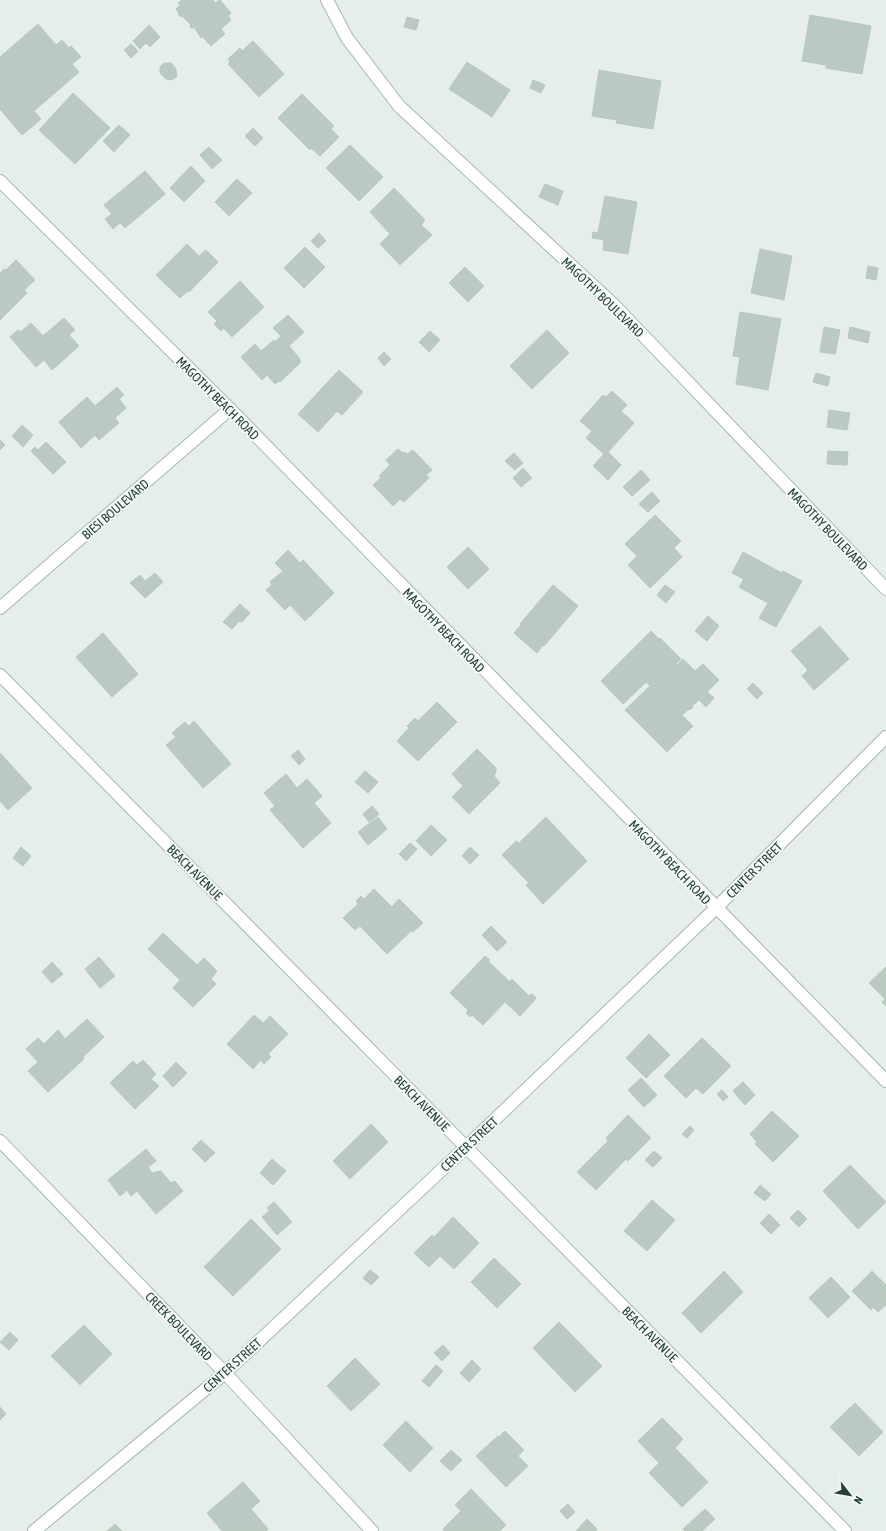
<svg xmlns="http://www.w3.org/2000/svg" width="886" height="1531" font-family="'Asap Condensed',sans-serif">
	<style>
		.building { fill: #bac9c2; stroke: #b7c8bf }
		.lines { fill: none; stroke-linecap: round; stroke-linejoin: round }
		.minor-casing { stroke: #a7b7b0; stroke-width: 14 }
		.minor { stroke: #fff; stroke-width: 12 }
		.labels { text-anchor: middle; stroke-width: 4; stroke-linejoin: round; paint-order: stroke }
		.street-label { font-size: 13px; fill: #234136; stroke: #f5faf7 }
	</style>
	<rect width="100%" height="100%" fill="#e5eee9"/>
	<g class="building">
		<polygon points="182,0 213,0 215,3 220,0 231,13 228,16 231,20 221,29 225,34 211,46 202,36 201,38 194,27 192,29 190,26 191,25 182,16 181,17 178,14 179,13 176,9 180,5 178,3"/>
		<polygon points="810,15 871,26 862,74 826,68 826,65 802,61"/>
		<polygon points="407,17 419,20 416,30 404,27"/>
		<polygon points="38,24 56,45 62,40 69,48 71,46 81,57 72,64 79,72 34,111 41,119 22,135 0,109 0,57"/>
		<polygon points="149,25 160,37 150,47 146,43 140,49 133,41"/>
		<polygon points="253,41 284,74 259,97 228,64 230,62 228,59 240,48 242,51"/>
		<polygon points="131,44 138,51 131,58 124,50"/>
		<polygon points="467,62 510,90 492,117 449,89"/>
		<polygon points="164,63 171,63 176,69 177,76 172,80 166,79 160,73 160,67"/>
		<polygon points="599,70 661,81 653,129 616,123 617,120 592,116"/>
		<polygon points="533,80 545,85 541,93 530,88"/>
		<polygon points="73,93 110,128 75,164 39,130"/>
		<polygon points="302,94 334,126 331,129 339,137 320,156 311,148 310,150 278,118"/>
		<polygon points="119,125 130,135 114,152 103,141"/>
		<polygon points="253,128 263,138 255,146 245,136"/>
		<polygon points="350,145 383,177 359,201 326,168"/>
		<polygon points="209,147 222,160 212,169 200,155"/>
		<polygon points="191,166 205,181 184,202 170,188"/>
		<polygon points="145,171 165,194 125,228 120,223 113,229 105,219 112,214 104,205"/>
		<polygon points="237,179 252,193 229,216 215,202"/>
		<polygon points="545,184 563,191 558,205 539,197"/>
		<polygon points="394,188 425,220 421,225 432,235 400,265 380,244 390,234 370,212"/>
		<polygon points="605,196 637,202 628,254 603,250 604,240 592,238 593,232 598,233"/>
		<polygon points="319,233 326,241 318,248 311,241"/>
		<polygon points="187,244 199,256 206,250 218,262 189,292 188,291 180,298 156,275"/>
		<polygon points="305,247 325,267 304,288 284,268"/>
		<polygon points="760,249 792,256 784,300 751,293"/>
		<polygon points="16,260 35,280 24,290 27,293 0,320 0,273 4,269 6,270"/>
		<polygon points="868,266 878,268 876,280 866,278"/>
		<polygon points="465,267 484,286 468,302 449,283"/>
		<polygon points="240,281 264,307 232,337 223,328 221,331 214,324 217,321 208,312"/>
		<polygon points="740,312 781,319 768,390 736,384 740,357 733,356"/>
		<polygon points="288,315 304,332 289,346 300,359 299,360 301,362 280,382 279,381 275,384 267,375 262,380 241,357 255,344 261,351 274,340 275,342 281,336 273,328"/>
		<polygon points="64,318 75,330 69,335 79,346 52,370 44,360 36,367 10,337 18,330 20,332 31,323 43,336"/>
		<polygon points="824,327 840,330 835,354 820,352"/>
		<polygon points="850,327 870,332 868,343 848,338"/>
		<polygon points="547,330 569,353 532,389 510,366"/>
		<polygon points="430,331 440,340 429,352 419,342"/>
		<polygon points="384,352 391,359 384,366 378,358"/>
		<polygon points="339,370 363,392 342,415 337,411 318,432 298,414"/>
		<polygon points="816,373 830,377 828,386 813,382"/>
		<polygon points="117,387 124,395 119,399 126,408 115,418 119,423 99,440 95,435 81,448 59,422 87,397 95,406"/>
		<polygon points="612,391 627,405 621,411 634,423 608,452 621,465 608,480 593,466 604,454 586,438 592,431 580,421 603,395 606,397"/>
		<polygon points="829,410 850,413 847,430 827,427"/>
		<polygon points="22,425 33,435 23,447 12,436"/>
		<polygon points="0,440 5,445 0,450"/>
		<polygon points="46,442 66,462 53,474 31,451 35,447 38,450"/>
		<polygon points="398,449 403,453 404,452 407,454 413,450 432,470 426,475 429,478 404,502 400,499 393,506 373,485 381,478 379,476 390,465 386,460"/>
		<polygon points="828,451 848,452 847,465 827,464"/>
		<polygon points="514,453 523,463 515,470 505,461"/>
		<polygon points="523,468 532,478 521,487 513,478"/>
		<polygon points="641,470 650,480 632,496 623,487"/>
		<polygon points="652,492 660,501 648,512 639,504"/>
		<polygon points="655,515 681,541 674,548 682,557 650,588 628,565 637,556 625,544"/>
		<polygon points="468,547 489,569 468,589 447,567"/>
		<polygon points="288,550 300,563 303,560 334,593 305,621 290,605 285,610 266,590 272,585 270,582 283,571 275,563"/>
		<polygon points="743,552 782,573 783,571 802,581 776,627 759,618 768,603 739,587 744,579 732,573"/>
		<polygon points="155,573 163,582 145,598 130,583 140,575 145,581"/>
		<polygon points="553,585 578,606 544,646 543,645 537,653 514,633 521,625 520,624"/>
		<polygon points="665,585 675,592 666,603 657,595"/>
		<polygon points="240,604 250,613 242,622 239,621 232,629 223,622"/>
		<polygon points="708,616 719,626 707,641 695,631"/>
		<polygon points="820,626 849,659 814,690 802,676 808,670 791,651"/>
		<polygon points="651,631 659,639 660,638 681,659 676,664 677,665 683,659 695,671 703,664 719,680 707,692 714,698 706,707 699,700 692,706 693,707 690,710 689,709 682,715 693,726 667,752 625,710 650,686 646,682 623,704 601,681"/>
		<polygon points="103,633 138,674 112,697 76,657"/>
		<polygon points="753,683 763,693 757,699 747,689"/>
		<polygon points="437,702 457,722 418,761 397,741 409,728 407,726 415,718 418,721"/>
		<polygon points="194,721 231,764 203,788 166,745 176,737 172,733 185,722 189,726"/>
		<polygon points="477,749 496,768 496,772 494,776 500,783 469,814 452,797 463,786 452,774"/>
		<polygon points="298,750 305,759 299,765 291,756"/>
		<polygon points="0,753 32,788 8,810 0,801"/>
		<polygon points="365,771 378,782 368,793 355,782"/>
		<polygon points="286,774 297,788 307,779 322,796 314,803 331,823 303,848 270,810 275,806 264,793"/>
		<polygon points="372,806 379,814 369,822 363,814"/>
		<polygon points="378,817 387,829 368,845 358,832"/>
		<polygon points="546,817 587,861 543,904 526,885 529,883 502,855 516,841 519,843"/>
		<polygon points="431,825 447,840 431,856 416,841"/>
		<polygon points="410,843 417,849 406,861 399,854"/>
		<polygon points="21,847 31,856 23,866 13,858"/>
		<polygon points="470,847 479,855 470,864 462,856"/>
		<polygon points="374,889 392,907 399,899 423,923 413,932 411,931 387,954 360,926 355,930 343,918 358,904 356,901 361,896 364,899"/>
		<polygon points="491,926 507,942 497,951 482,935"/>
		<polygon points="163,933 197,965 204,958 217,971 211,979 216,984 193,1007 173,988 180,980 148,949"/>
		<polygon points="485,956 490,960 488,961 510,982 512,979 529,996 532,994 536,998 534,1001 520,1016 505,1002 483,1025 472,1015 470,1017 466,1013 468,1010 450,993"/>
		<polygon points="99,957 115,976 100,988 85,969"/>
		<polygon points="52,962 63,974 52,983 42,972"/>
		<polygon points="886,967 886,1006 882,1002 885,999 869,983"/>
		<polygon points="254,1015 263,1023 270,1016 288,1034 268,1054 271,1057 264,1064 261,1060 253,1069 227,1044"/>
		<polygon points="87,1019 104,1037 83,1057 84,1059 48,1092 28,1071 38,1062 26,1049 38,1038 44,1044 58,1030 65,1039"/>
		<polygon points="649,1034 670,1055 646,1078 626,1058"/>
		<polygon points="702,1038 731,1066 703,1094 696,1088 686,1098 664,1076"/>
		<polygon points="143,1060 156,1074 151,1079 159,1086 135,1109 110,1083 133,1061 137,1065"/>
		<polygon points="176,1062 187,1073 173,1087 163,1076"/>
		<polygon points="641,1078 657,1095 644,1107 628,1090"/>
		<polygon points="743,1082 755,1095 745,1105 733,1091"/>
		<polygon points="722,1090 728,1097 723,1101 717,1094"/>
		<polygon points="772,1111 799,1136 773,1162 755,1144 757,1142 750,1134"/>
		<polygon points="628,1115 651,1138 628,1161 626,1159 596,1190 577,1172 608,1141 606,1138"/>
		<polygon points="371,1124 388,1142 350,1179 333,1161"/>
		<polygon points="690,1126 694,1130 687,1138 682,1134"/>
		<polygon points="201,1140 215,1153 205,1162 192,1149"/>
		<polygon points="146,1149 156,1161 148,1167 152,1173 161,1171 171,1183 175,1181 183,1191 156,1214 137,1191 131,1196 127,1190 120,1196 108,1180"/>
		<polygon points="654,1151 662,1158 653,1167 645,1160"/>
		<polygon points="272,1159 286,1171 273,1185 260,1173"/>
		<polygon points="850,1165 886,1202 858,1229 823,1191"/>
		<polygon points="760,1185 771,1194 765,1201 754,1193"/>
		<polygon points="652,1200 675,1220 647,1251 624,1231"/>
		<polygon points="274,1202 292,1222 277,1235 262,1217 270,1210 267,1208"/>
		<polygon points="798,1210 807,1219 799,1227 790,1218"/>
		<polygon points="769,1214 780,1225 771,1234 760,1223"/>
		<polygon points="453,1217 479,1243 454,1269 440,1256 429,1267 414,1253 432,1235 434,1237"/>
		<polygon points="251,1219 281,1249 233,1296 204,1267"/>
		<polygon points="494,1258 521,1284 497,1308 471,1282"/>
		<polygon points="370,1270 379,1277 371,1285 363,1278"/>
		<polygon points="724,1271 743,1292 701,1333 682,1313"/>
		<polygon points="872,1271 886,1285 886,1305 878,1312 873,1307 871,1310 852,1291"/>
		<polygon points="831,1277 850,1297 828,1318 809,1298"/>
		<polygon points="559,1322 602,1366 575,1392 533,1348"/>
		<polygon points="84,1325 112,1354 80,1385 51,1356"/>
		<polygon points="10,1332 18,1340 9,1350 0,1342"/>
		<polygon points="443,1345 450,1353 442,1361 434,1353"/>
		<polygon points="355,1358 380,1384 351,1411 327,1386"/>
		<polygon points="472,1360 481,1369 469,1382 460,1373"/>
		<polygon points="436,1365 443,1371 429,1387 422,1381"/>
		<polygon points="855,1403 883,1432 859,1456 830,1427"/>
		<polygon points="0,1407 6,1414 0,1420"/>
		<polygon points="662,1418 683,1439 675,1448 708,1482 682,1507 649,1473 659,1463 638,1441"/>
		<polygon points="406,1421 433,1448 410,1472 383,1445"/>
		<polygon points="505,1431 524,1450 518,1456 528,1466 506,1487 476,1456 498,1436 499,1437"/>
		<polygon points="451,1450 462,1460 451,1471 440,1461"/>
		<polygon points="243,1482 260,1501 251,1509 268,1529 266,1531 222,1531 207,1513"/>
		<polygon points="471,1489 506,1525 500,1531 444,1531 443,1529 461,1511 455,1505"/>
		<polygon points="568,1504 575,1512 567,1519 560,1511"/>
		<polygon points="705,1509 715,1519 702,1531 685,1531 683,1529"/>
		<polygon points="587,1519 597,1529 596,1531 576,1531"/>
		<polygon points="115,1524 122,1531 107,1531"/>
	</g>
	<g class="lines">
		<defs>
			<g id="minor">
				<polyline points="327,0 347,38 399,106 614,305 886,589"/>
				<polyline points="0,181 230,409 886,1081"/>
				<polyline points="0,608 230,409"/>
				<polyline points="0,675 845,1531"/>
				<polyline points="0,1141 225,1373 372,1531"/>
				<polyline points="34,1531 225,1373 466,1147 716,908 886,737"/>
			</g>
		</defs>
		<use href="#minor" class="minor-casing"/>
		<use href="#minor" class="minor"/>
	</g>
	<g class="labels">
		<g class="street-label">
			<text transform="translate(603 297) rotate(44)" y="5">MAGOTHY BOULEVARD</text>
			<text transform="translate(218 398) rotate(45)" y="5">MAGOTHY BEACH ROAD</text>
			<text transform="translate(115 509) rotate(-41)" y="5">BIESI BOULEVARD</text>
			<text transform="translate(828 529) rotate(46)" y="5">MAGOTHY BOULEVARD</text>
			<text transform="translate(444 630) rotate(46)" y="5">MAGOTHY BEACH ROAD</text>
			<text transform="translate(670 862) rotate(46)" y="5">MAGOTHY BEACH ROAD</text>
			<text transform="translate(754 870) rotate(-45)" y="5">CENTER STREET</text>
			<text transform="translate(195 872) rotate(45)" y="5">BEACH AVENUE</text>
			<text transform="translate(422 1103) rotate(45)" y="5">BEACH AVENUE</text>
			<text transform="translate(469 1144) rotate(-43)" y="5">CENTER STREET</text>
			<text transform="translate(179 1326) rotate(46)" y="5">CREEK BOULEVARD</text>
			<text transform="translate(650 1334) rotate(45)" y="5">BEACH AVENUE</text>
			<text transform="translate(232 1365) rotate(-42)" y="5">CENTER STREET</text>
		</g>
	</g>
	<g transform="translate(850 1495) rotate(121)" stroke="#f5faf7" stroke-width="3" paint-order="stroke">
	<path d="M0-3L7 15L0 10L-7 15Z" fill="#234136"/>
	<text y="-6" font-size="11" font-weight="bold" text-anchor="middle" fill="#234136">N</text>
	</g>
</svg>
